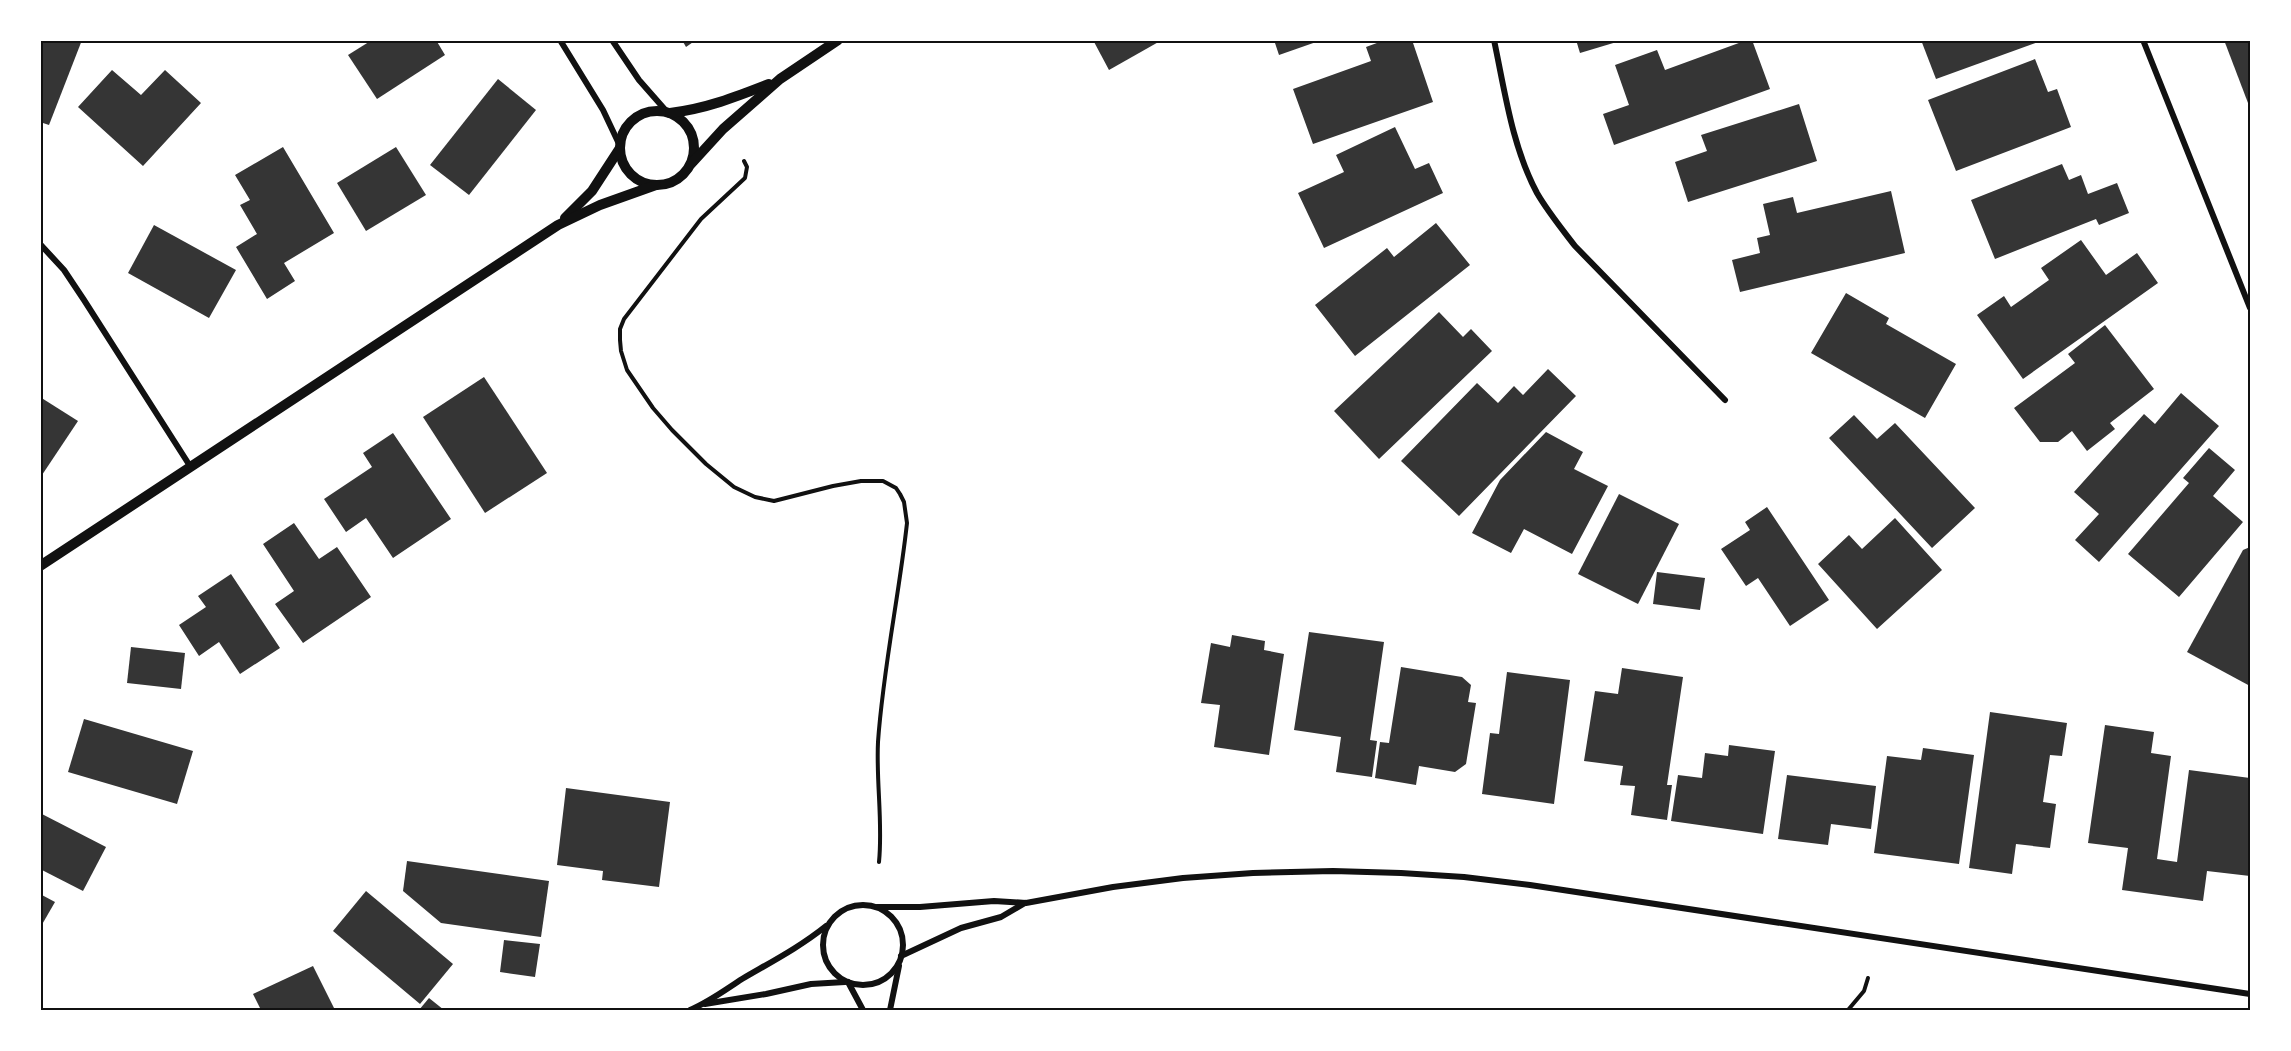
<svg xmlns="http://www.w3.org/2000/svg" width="2291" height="1051" font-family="Merriweather,serif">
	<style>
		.building { fill: #353535 }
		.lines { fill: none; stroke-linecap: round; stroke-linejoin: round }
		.path { stroke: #111; stroke-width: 4 }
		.minor { stroke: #111; stroke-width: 6 }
		.tertiary { stroke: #111; stroke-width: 10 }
		.neatline { fill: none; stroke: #111; stroke-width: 2 }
	</style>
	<rect width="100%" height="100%" fill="#fff"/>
	<g class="building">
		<polygon points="40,40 82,40 49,125 40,122"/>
		<polygon points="372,40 436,40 445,55 377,99 348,55"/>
		<polygon points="682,40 696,40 686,47"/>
		<polygon points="1093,40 1162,40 1109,70"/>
		<polygon points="1274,40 1318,40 1319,41 1279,55"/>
		<polygon points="1385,40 1412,40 1433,102 1313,144 1293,89 1371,61 1366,47"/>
		<polygon points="1576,40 1620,40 1620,41 1580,53"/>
		<polygon points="1747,40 1752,40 1770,89 1614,145 1603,114 1629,105 1615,65 1657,50 1665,70"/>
		<polygon points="1921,40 2041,40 2041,41 1936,79"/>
		<polygon points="2224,40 2250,40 2250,102 2248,103"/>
		<polygon points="2035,59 2048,92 2057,89 2071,127 1956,171 1928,100"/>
		<polygon points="112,70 141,95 165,70 201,103 143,166 78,107"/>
		<polygon points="498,79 536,110 469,195 430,165"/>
		<polygon points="1799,104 1817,161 1688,202 1675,162 1707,151 1701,135"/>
		<polygon points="1395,127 1415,169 1429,163 1443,193 1324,248 1298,193 1344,172 1336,155"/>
		<polygon points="283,147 334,233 284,263 295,281 267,299 236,247 257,234 240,205 250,200 235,175"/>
		<polygon points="396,147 426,195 366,231 337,183"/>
		<polygon points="2062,164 2069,180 2081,175 2088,194 2117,183 2129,213 2099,225 2096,219 1995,259 1971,200"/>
		<polygon points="1891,191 1905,253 1740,292 1732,260 1760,253 1757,238 1770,235 1763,204 1793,197 1797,213"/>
		<polygon points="1436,223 1470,265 1355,356 1315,305 1387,248 1394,257"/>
		<polygon points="154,225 236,270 209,318 128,273"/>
		<polygon points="2081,240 2106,275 2137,253 2158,283 2023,379 1977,315 2004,296 2011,307 2049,280 2041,268"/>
		<polygon points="1846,293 1889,318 1886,324 1956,364 1925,418 1811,353"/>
		<polygon points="1439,312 1463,337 1471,329 1492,351 1379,459 1334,411"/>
		<polygon points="2105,325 2154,389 2110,423 2115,429 2087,451 2072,431 2058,442 2040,442 2014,408 2075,363 2068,354"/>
		<polygon points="1548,369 1576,396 1459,516 1401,461 1477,383 1498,403 1514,386 1523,395"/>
		<polygon points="484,377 547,473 485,513 423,417"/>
		<polygon points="2181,393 2219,426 2099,562 2075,540 2099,514 2074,492 2144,414 2155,424"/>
		<polygon points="40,397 78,421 40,478"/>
		<polygon points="1854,415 1877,439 1895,423 1975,508 1932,548 1829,438"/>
		<polygon points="1546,432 1583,452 1574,469 1608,486 1572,554 1524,529 1511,553 1472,533 1500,480"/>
		<polygon points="393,433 451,519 393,558 366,518 346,532 324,499 372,467 363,453"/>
		<polygon points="2209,448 2235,470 2213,496 2243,522 2179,597 2128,554 2189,483 2183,478"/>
		<polygon points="1619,494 1679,524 1638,604 1578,574"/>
		<polygon points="1767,507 1829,600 1790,626 1758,578 1746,586 1721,549 1750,530 1745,522"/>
		<polygon points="1895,518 1942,570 1877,629 1818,564 1849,535 1862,549"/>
		<polygon points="294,523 319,559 337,547 371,597 303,643 275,604 294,591 263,544"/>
		<polygon points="2250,547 2250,686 2187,652 2243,550"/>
		<polygon points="1657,572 1705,578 1700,610 1653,604"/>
		<polygon points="231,574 280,648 240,674 219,642 199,656 179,625 206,607 198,596"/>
		<polygon points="1309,632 1384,642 1370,740 1377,741 1372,777 1336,772 1341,737 1294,730"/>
		<polygon points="1232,635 1265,641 1264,650 1284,654 1269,755 1214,747 1220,705 1201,703 1211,643 1230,647"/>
		<polygon points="131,647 185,653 181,689 127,683"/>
		<polygon points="1401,667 1462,677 1471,685 1468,702 1476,703 1466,764 1455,772 1419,766 1416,785 1375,778 1380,742 1389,743"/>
		<polygon points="1622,668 1683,677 1667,785 1672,785 1667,820 1631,815 1635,786 1620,785 1623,766 1584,761 1595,691 1618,694"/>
		<polygon points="1507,672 1570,680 1554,804 1482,794 1490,733 1499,734"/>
		<polygon points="1990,712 2067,723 2062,756 2050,755 2043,802 2056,804 2050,848 2016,844 2012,874 1969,868"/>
		<polygon points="84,719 193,751 177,804 68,772"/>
		<polygon points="2105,725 2154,732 2151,753 2171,756 2157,859 2177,862 2189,770 2250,778 2250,876 2207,871 2203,901 2122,890 2128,848 2088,843"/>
		<polygon points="1729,745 1775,751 1763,834 1671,821 1678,775 1702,778 1705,753 1728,756"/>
		<polygon points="1923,748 1974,755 1959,864 1874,853 1887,756 1921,760"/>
		<polygon points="1787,775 1876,786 1871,829 1831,824 1828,845 1778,839"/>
		<polygon points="566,788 670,802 659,887 602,880 603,871 557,865"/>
		<polygon points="40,813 106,847 83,891 40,869"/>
		<polygon points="407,861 549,881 541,937 441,923 403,891"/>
		<polygon points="366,891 453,964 420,1004 333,931"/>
		<polygon points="40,894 55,902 40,928"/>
		<polygon points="504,940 540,944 535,977 500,972"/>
		<polygon points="313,966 335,1010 261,1010 253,994"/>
		<polygon points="429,998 444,1010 419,1010"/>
	</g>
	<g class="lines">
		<g class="path">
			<path d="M 744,161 L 747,167 L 745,178 L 701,219 L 624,319 L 620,329 L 620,340 L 621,351 L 627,370 L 653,408 L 672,430 L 706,464 L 734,487 L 755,497 L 774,501 L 833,486 L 861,481 L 883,481 L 896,488 L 900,494 L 904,502 L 907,523 C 899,596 883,669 878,742 C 876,782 883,822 879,862"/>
			<polyline points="1848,1010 1864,991 1868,978"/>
		</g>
		<g class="minor">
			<polyline points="560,40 603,110 620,146"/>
			<polyline points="612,40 639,80 668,113"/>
			<path d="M 1494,40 C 1505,92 1512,146 1537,193 C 1548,212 1562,229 1575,246 L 1725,400"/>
			<polyline points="2143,40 2250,308"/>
			<polyline points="40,244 64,270 84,300 190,466"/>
			<circle cx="863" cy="945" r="40"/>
			<polyline points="877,907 920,907 994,901 1026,903 1113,887 1183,878 1253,873 1333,871 1401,873 1464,877 1530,885 2250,994"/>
			<polyline points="901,956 961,928 1001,917 1025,903"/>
			<polyline points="848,982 863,1010"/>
			<polyline points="705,1004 766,994 811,984 845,982"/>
			<path d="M 690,1010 C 709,1002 725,990 742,979 C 771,962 800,947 826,926"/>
			<polyline points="890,1010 899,966"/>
		</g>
		<g class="tertiary">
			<circle cx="657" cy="148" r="37"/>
			<path d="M 670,113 C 705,109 736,97 769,84"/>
			<polyline points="691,164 723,129 780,79 838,40"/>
			<polyline points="565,218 592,191 620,148"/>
			<polyline points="40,566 558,225 600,205 656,185"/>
		</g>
	</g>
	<rect width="2291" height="1051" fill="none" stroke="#ffffff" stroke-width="84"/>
	<rect x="42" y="42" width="2207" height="967" class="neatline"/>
</svg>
